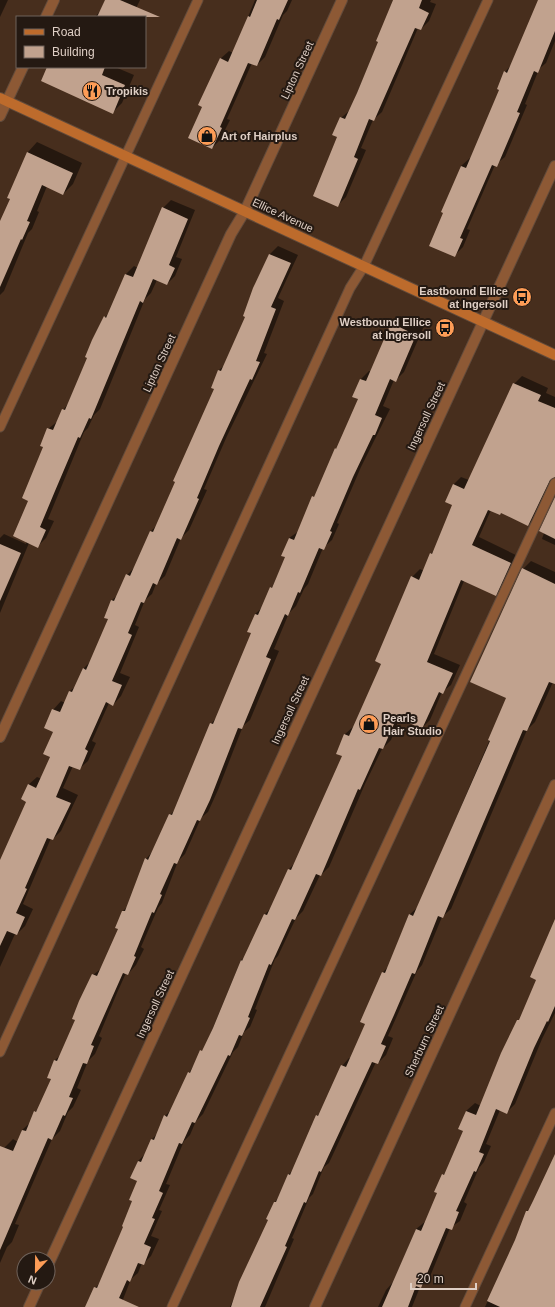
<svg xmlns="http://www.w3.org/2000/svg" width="555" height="1307" font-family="Helvetica,sans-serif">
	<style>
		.shadow { fill: #0007 }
		.building { fill: #c1a28e }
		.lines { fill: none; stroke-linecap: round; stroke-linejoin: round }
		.service-casing { stroke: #624b3b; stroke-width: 11 }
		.minor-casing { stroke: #624b3b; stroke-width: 12 }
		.secondary-casing { stroke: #624b3b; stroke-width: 12 }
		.service { stroke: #8d5935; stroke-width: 9 }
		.minor { stroke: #8d5935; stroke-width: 10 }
		.secondary { stroke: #bd6b2c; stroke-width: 10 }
		.labels { text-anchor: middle; stroke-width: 4; stroke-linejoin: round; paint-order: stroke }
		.street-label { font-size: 11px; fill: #dfcfc5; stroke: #241912 }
		.poi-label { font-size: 11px; font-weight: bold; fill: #dfcfc5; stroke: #241912; text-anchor: start }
	</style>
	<rect width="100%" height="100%" fill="#472e1d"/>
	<g class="shadow">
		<polygon points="0,0 8,0 0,17"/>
		<polygon points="106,0 140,0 132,17 95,17 101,10"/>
		<polygon points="255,0 292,0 287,11 283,15 265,57 257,65 252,63 227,119 230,120 220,140 212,148 204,107 220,59 229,51 233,53"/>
		<polygon points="393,0 431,0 430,2 436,4 429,21 421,29 418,28 382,112 373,120 361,148 366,150 346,197 338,205 338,137 341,118 350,110 379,41"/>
		<polygon points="542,0 555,0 555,41 546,63 539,69 525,104 527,105 505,157 495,165 467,229 470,230 463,247 455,255 461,166 470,158 471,159 501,90 505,72 511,65"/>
		<polygon points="49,67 115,67 134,75 122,103 112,113"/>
		<polygon points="37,142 82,163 73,184 63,194 47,186 37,211 39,212 32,229 28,233 4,291 0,295 0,223 11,199 8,198 28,152"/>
		<polygon points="171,200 195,210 176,257 182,259 175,276 167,284 157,280 151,293 145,299 100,409 94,415 88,428 84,432 48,519 54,521 46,538 38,546 29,543 0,613 0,538 4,534 26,544 29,500 48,429 58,421 63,410 68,404 105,317 110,312 126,274 134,266 138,268 163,208"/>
		<polygon points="278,246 298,255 278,298 284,301 264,353 267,354 227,436 204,489 207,490 189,530 181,538 165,576 156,584 152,594 145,600 135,625 139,627 120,673 130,677 121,696 113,705 109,703 92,741 96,743 88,761 79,769 73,766 63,788 78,795 61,831 53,839 51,838 23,904 33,909 25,926 17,934 15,934 0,967 0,863 27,801 28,785 37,777 42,779 51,757 55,731 53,710 61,701 65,703 70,691 76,686 83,669 91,661 109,619 112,600 119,594 127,575 136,566 151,531 158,524 216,389 212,387 219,370 226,364 246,316 254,288 270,254"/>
		<polygon points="400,316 424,326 404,372 396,380 394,380 383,406 390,409 361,467 337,523 339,524 332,540 323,548 308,584 304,589 296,606 289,613 274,649 279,651 250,720 243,726 218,790 208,812 201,818 185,854 178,861 162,903 158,908 141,947 144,949 136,965 128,974 126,973 117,993 99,1036 102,1038 95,1054 88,1061 77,1088 81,1090 73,1107 68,1112 60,1131 52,1139 15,1224 19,1225 12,1242 7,1247 0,1263 0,1157 4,1148 13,1139 18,1142 22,1130 31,1122 35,1112 40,1107 52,1079 55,1060 62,1054 93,975 103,967 119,929 123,911 127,907 146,859 153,851 170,815 176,809 211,724 216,718 253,633 255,614 263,607 286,557 289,538 299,531 336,449 339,445 359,399 361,379 369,371 371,372 392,324"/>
		<polygon points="522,376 548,388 546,393 555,397 555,476 536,517 528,525 501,512 491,510 479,537 518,556 503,587 496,595 464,581 434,654 460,665 451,685 442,692 430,720 422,728 400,717 391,740 382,749 365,784 329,867 321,875 320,875 303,911 296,918 278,956 275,959 255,1009 257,1010 250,1027 244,1032 238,1047 233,1052 203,1114 196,1121 190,1135 184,1141 166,1184 170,1185 159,1210 162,1211 151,1236 159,1239 151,1256 143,1264 142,1263 138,1273 131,1279 120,1307 87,1307 95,1288 101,1282 125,1226 138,1181 131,1178 138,1161 145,1154 152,1139 157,1134 165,1116 173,1108 189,1073 205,1047 241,960 245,957 265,914 271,908 289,869 296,862 344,756 345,734 353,727 354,727 382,663 412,577 420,569 424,571 431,554 435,549 454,505 453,485 461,477 469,480 514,384"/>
		<polygon points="555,500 555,545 542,539"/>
		<polygon points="531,561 555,572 555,681 553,682 535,722 527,730 451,909 442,917 422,965 417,971 388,1036 393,1038 386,1055 378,1063 376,1062 329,1163 324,1167 313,1194 309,1198 292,1238 294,1239 265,1307 230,1307 270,1220 275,1202 278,1198 288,1175 293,1170 317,1116 321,1112 342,1066 349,1058 351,1058 366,1023 383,972 388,967 409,915 418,907 508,697 523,569"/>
		<polygon points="555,927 555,1013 542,1039 515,1104 507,1112 500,1110 486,1144 491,1146 484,1162 479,1168 464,1202 467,1204 460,1221 450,1228 429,1279 420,1287 412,1307 378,1307 386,1290 394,1281 416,1229 426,1221 438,1193 443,1175 448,1170 465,1130 466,1111 475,1103 481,1106 538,979"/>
		<polygon points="555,1156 555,1307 485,1307 516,1240 527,1211 531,1208"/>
	</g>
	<g class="building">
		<polygon points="105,0 120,0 160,17 97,17"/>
		<polygon points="257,0 288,0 279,20 277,19 257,66 248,63 220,127 222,128 212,149 188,138 202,107 198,105 220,58 228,62 248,16 250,17"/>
		<polygon points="393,0 422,0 419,8 429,13 421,30 415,28 374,121 369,119 354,157 358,159 338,207 313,196 337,137 332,135 340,117 345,119 357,93 378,42 376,41"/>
		<polygon points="538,0 555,0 555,31 538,73 534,71 517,112 520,113 497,167 492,165 460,238 463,239 455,257 429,246 443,213 441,212 461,166 466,168 499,90 497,89 504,71 507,73"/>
		<polygon points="47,67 105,67 102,75 125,85 113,114 41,81"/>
		<polygon points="27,152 73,173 63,195 42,185 27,221 30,222 22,240 21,239 0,287 0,221 10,199 7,198"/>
		<polygon points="162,207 188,219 169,265 175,268 167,285 153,279 143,303 140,301 91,419 89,418 80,438 78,437 55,491 40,527 46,530 38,548 13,536 28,501 22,498 43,447 40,446 47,428 53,430 62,409 65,410 87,358 85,357 92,340 104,316 106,318 125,274 133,277"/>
		<polygon points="269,254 291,263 271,307 276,309 256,361 260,362 252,380 250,379 219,446 197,498 199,499 181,540 177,538 157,585 153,583 144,603 141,602 128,633 132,635 112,681 122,685 113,706 106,702 85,749 88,751 80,770 69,766 56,797 71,803 53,840 47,838 25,888 27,889 16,913 25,917 17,935 7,931 0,946 0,860 26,802 21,799 28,784 36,788 50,757 43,754 53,732 44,728 52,709 60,712 69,691 72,692 83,668 86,670 108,619 104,618 111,600 114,601 126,574 130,576 150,531 153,532 175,482 173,481 214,389 211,388 218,370 221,371 245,317 243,316 253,288"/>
		<polygon points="391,323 416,335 396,382 390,379 375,415 382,418 375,435 373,435 353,477 330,531 332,532 324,550 319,548 300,593 298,592 288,616 285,614 266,657 271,659 242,729 238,728 210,800 200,821 197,820 177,864 174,863 160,894 162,895 154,913 152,912 134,956 136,957 128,975 123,973 91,1045 94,1046 87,1064 83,1063 69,1097 73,1098 65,1116 63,1115 52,1140 48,1138 0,1250 0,1146 13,1151 22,1130 26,1131 34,1111 36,1112 51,1079 47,1078 54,1060 57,1061 75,1020 72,1019 79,1001 92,974 97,976 118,929 115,928 122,911 125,911 145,858 148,860 169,814 172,815 210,723 213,724 251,633 247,632 255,614 258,615 270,587 272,588 285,557 281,556 289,538 294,540 312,496 314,497 335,448 336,449 358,399 352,397 360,379 366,381"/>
		<polygon points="513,383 541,395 538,401 555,408 555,477 550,480 528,526 501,513 500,515 488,510 472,545 511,563 496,596 461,580 427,662 453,673 443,694 439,692 422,729 397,717 383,749 379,748 360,790 358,789 321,876 316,874 295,920 292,919 271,965 269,964 248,1017 250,1018 242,1036 239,1035 230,1056 228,1055 195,1123 192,1122 182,1144 179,1143 159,1191 163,1193 152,1218 155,1219 144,1244 151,1247 144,1265 138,1263 130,1282 127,1280 119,1298 139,1307 85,1307 94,1287 97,1288 123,1227 122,1226 132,1201 129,1200 137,1181 130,1178 138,1161 141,1162 151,1139 154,1140 164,1115 167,1117 188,1072 190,1073 200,1050 202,1051 213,1028 241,960 242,961 264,914 267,915 288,869 291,870 342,756 336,754 344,734 349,736 381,664 375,661 411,576 419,580 430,553 432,554 452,505 445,502 453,484 464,489"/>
		<polygon points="555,497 555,539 539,531"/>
		<polygon points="0,544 21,553 0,601"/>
		<polygon points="522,568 555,584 555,684 549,682 527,731 523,730 443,918 438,916 415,974 412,973 394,1015 381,1044 386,1046 378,1064 372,1062 321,1172 319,1171 306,1203 304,1202 285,1246 287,1247 260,1307 231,1307 239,1282 268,1220 266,1219 274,1202 276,1202 288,1174 290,1175 316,1115 318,1116 341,1065 346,1067 365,1024 360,1022 382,972 385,973 409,914 413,916 490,741 488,740 506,698 470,682"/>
		<polygon points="555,919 555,1006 548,1022 547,1021 534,1048 507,1114 496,1109 479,1152 484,1154 476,1172 474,1171 456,1211 459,1212 452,1230 446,1228 421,1288 416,1286 408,1307 382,1307 416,1229 421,1231 437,1193 434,1192 442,1174 444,1175 463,1131 458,1129 466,1111 476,1115 501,1053 517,1020 519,1020 536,980 530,977"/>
		<polygon points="555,1154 555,1307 500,1307 487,1301 515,1240 526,1211 528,1211 533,1201"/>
	</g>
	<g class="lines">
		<defs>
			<g id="service">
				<polyline points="0,427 198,0"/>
				<polyline points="0,1052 350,288 364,266 488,0"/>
				<polyline points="172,1307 555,483"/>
				<polyline points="465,1307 555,1113"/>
			</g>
			<g id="minor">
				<polyline points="46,17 54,0"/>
				<polyline points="0,116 23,67"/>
				<polyline points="0,737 231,234 245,211 342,0"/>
				<polyline points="48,1265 555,166"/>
				<polyline points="29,1307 40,1283"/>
				<polyline points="315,1307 555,785"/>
			</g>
			<polyline id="secondary" points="0,98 555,355"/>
		</defs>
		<use href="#service" class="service-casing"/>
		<use href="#minor" class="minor-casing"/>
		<use href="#secondary" class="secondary-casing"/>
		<use href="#service" class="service"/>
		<use href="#minor" class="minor"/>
		<use href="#secondary" class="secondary"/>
	</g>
	<defs>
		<symbol id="restaurant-disc" viewBox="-11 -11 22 22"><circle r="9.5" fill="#fd9c56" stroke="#241912"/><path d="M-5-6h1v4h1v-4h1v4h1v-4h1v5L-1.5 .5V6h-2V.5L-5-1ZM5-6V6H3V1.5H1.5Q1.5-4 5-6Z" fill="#111"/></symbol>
		<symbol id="shop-disc" viewBox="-11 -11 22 22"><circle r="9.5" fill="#fd9c56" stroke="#241912"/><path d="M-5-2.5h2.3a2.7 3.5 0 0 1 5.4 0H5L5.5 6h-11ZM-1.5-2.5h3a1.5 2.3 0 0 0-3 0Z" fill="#111"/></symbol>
		<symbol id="bus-disc" viewBox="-11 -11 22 22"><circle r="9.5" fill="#fd9c56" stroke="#241912"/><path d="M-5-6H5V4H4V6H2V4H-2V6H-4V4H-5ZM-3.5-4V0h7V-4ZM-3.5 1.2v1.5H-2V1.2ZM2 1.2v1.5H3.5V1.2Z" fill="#111"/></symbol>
	</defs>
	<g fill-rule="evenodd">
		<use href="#restaurant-disc" x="81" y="80" width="22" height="22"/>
		<use href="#shop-disc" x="196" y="125" width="22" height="22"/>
		<use href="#bus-disc" x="511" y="286" width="22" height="22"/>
		<use href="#bus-disc" x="434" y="317" width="22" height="22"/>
		<use href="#shop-disc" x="358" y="713" width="22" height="22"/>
	</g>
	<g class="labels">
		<g class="street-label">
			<text transform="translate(297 70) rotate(-65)" y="4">Lipton Street</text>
			<text transform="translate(283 215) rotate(25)" y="4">Ellice Avenue</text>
			<text transform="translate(159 363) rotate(-65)" y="4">Lipton Street</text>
			<text transform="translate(426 416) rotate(-65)" y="4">Ingersoll Street</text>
			<text transform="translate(290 710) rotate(-65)" y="4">Ingersoll Street</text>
			<text transform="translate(155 1004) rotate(-65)" y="4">Ingersoll Street</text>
			<text transform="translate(424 1041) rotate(-65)" y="4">Sherburn Street</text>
		</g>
		<g class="poi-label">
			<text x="106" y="95">Tropikis</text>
			<text x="221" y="140">Art of Hairplus</text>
			<text x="508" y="295" text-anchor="end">Eastbound Ellice<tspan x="508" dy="13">at Ingersoll</tspan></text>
			<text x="431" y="326" text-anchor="end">Westbound Ellice<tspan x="431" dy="13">at Ingersoll</tspan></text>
			<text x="383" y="722">Pearls<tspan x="383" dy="13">Hair Studio</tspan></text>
		</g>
	</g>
	<rect x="16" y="16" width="130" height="52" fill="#241912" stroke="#6f625a"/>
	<rect x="24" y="29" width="20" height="6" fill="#bd6b2c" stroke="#6f625a"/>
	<text x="52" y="36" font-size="12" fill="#dfcfc5">Road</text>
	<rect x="24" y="46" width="20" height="12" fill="#c1a28e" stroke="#6f625a"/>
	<text x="52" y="56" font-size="12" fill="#dfcfc5">Building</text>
	<g transform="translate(36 1271) rotate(202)"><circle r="19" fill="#241912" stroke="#6f625a"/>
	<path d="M0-3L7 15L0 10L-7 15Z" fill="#fd9c56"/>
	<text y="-6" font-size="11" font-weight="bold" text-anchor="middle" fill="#dfcfc5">N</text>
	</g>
	<path d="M411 1283v6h65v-6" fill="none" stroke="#dfcfc5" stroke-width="2"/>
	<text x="417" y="1283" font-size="12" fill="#dfcfc5" stroke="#241912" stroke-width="3" paint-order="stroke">20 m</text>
</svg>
